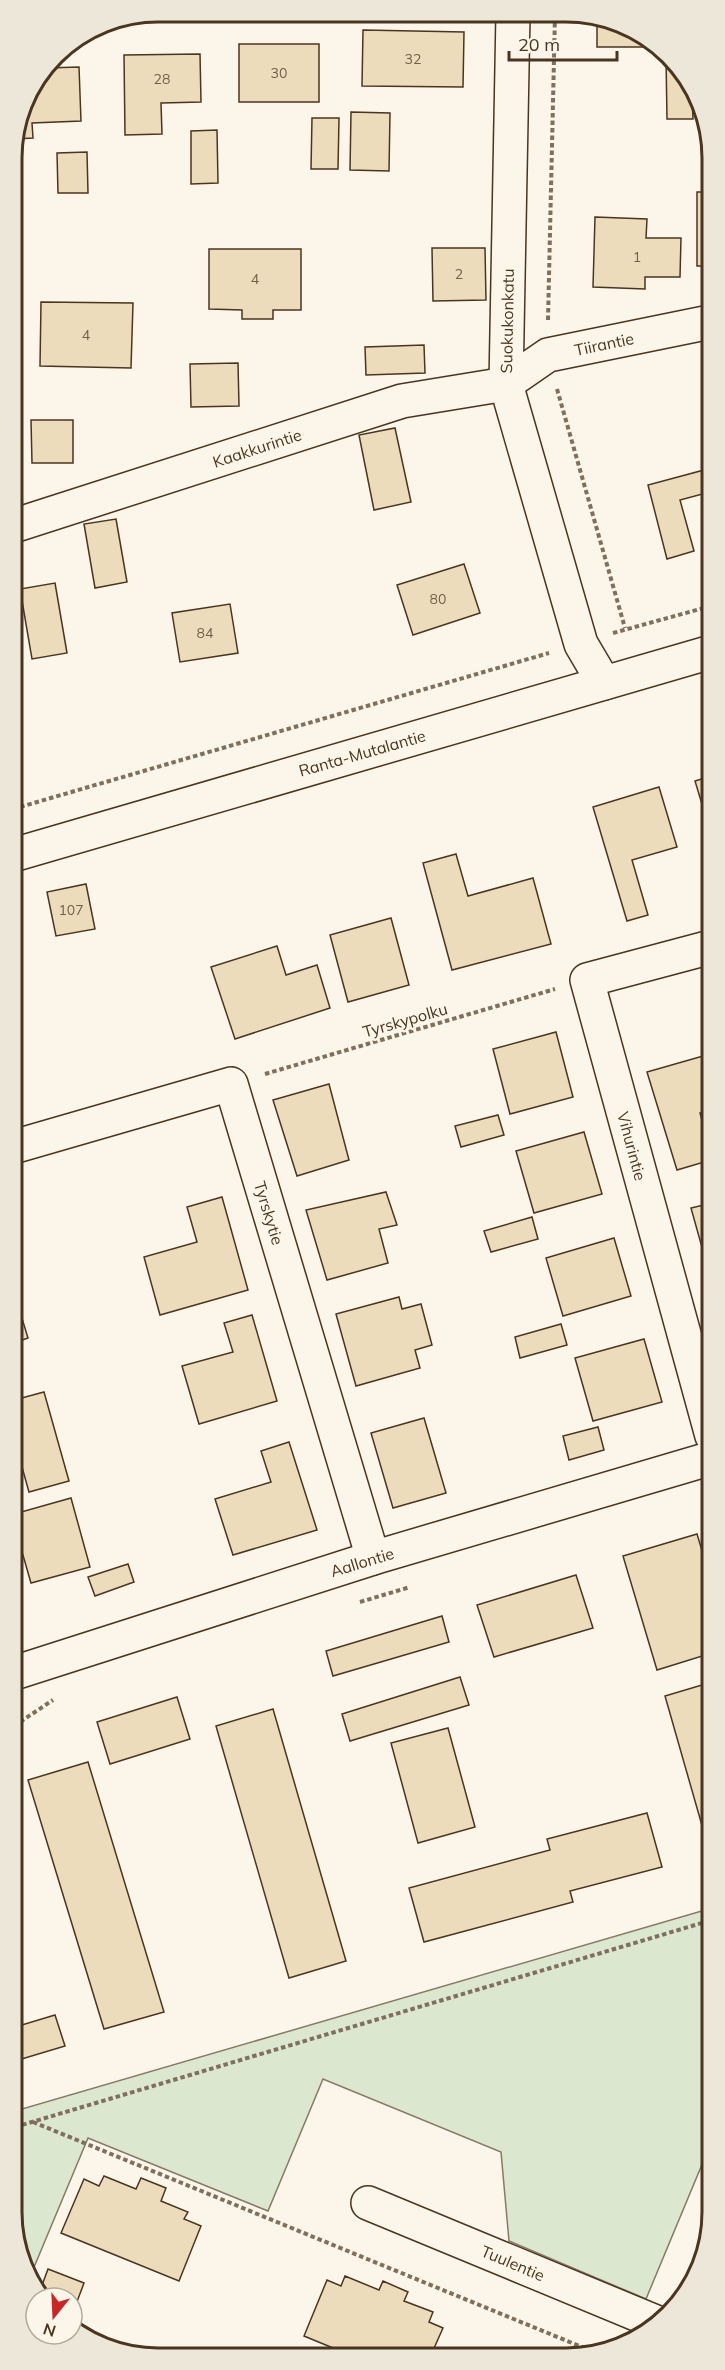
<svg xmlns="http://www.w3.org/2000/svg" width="725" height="2370" font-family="Mulish,sans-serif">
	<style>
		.green { fill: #dce7d0; stroke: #887966; stroke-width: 1.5 }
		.building { fill: #ecdcbc; stroke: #4a3520; stroke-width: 1.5 }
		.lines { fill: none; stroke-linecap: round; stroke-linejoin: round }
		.minor-casing { stroke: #4a3520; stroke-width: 36 }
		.tertiary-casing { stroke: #4a3520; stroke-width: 36 }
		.path { stroke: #7f6f5c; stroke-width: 4; stroke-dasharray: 4.5 3; stroke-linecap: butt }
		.minor { stroke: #fbf6e9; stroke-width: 33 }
		.tertiary { stroke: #fbf6e9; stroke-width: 33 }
		.labels { text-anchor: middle; stroke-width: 4.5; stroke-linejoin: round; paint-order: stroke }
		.number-label { font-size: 14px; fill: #725f47 }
		.street-label { font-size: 16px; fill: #4a3520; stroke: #fbf6e9 }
		.rim { fill: none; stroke: #4a3520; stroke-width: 3 }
	</style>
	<rect width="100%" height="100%" fill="#fbf6e9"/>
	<polygon class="green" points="712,1908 713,2138 646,2299 509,2241 501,2152 323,2079 268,2211 88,2138 32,2272 15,2240 15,2111"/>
	<g class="building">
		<polygon points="597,16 656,47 597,47"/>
		<polygon points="363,30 464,32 463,87 362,86"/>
		<rect x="239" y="44" width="80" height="58"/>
		<polygon points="200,54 201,102 161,103 162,134 125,135 124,55"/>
		<polygon points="666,57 671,57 692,96 693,119 667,119"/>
		<polygon points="79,67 81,121 32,123 33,138 15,139 23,102 46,68"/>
		<polygon points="351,112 390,113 389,171 350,170"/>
		<polygon points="312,118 339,118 338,169 311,169"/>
		<polygon points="217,130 218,183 191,184 191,131"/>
		<polygon points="87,152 88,193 58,193 57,153"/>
		<rect x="697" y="192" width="13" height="74"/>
		<polygon points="595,217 647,219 646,238 681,238 680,277 645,277 645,289 593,287"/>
		<polygon points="432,248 485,248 486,300 433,301"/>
		<polygon points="209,249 301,249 301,310 273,310 273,319 242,319 242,310 209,309"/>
		<polygon points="41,302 133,303 131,368 40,366"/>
		<polygon points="424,345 425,373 366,375 365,347"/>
		<polygon points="238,363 239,406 191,407 190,364"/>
		<polygon points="31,420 73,420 73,463 32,463"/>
		<polygon points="395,428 411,502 374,510 359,435"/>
		<polygon points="704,470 710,492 680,500 694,551 667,559 648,485"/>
		<polygon points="116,519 127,582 95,588 84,524"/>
		<polygon points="464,564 480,613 413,635 397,585"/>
		<polygon points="55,583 67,653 32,659 20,589"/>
		<polygon points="230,604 238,653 180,662 172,613"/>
		<polygon points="711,776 711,834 695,781"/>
		<polygon points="659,787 677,847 632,860 648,915 627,921 593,807"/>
		<polygon points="456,854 468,896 533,878 551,944 452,970 423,863"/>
		<polygon points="86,884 95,929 56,936 47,892"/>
		<polygon points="391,918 409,985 348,1002 330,935"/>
		<polygon points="277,946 286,975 317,965 330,1008 235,1039 211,967"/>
		<polygon points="556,1032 573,1097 510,1114 493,1049"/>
		<polygon points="710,1054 711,1110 700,1113 711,1152 711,1160 677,1170 647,1072"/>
		<polygon points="329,1084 349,1160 297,1176 273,1100"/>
		<polygon points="498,1115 504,1135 461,1147 455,1126"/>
		<polygon points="584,1132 602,1194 534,1213 516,1151"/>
		<polygon points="386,1192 397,1225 379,1229 388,1263 327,1280 306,1210"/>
		<polygon points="222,1197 248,1290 160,1315 144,1257 197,1242 187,1207"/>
		<polygon points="712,1203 712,1283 691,1208"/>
		<polygon points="532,1217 538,1239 491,1252 484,1231"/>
		<polygon points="614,1238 631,1296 563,1316 546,1258"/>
		<polygon points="14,1292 28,1338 14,1343"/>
		<polygon points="399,1297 402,1309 421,1304 432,1345 415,1350 420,1368 356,1386 336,1314"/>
		<polygon points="252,1315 277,1401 199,1424 182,1366 233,1352 224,1323"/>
		<polygon points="561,1324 567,1345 520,1358 515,1337"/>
		<polygon points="644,1339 662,1402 593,1421 575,1358"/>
		<polygon points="44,1392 69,1481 29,1492 22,1467 14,1469 14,1400"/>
		<polygon points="424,1418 446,1493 393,1508 371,1433"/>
		<polygon points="598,1427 604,1450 569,1460 563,1436"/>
		<polygon points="289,1442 317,1530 233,1555 215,1499 271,1482 261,1451"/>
		<polygon points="71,1498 90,1567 31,1583 14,1524 14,1514"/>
		<polygon points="697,1534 712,1584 712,1653 657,1670 623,1556"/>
		<polygon points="128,1564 134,1582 95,1596 88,1577"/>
		<polygon points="576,1575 593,1628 494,1657 477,1605"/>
		<polygon points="442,1616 449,1642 333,1676 326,1651"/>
		<polygon points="460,1677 469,1705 350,1741 342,1714"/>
		<polygon points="712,1682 712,1857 711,1857 665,1696"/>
		<polygon points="177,1697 190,1739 110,1764 97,1722"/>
		<polygon points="273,1709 346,1961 289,1978 216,1726"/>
		<polygon points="448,1728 475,1827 418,1843 391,1743"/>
		<polygon points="88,1762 164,2012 104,2029 28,1780"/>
		<polygon points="647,1813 662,1867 570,1891 573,1902 424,1942 409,1888 550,1850 547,1839"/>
		<polygon points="55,2015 65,2046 15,2061 15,2027"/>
		<polygon points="104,2176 136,2189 141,2178 166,2188 161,2201 188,2212 184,2219 201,2226 179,2281 61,2233 84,2179 99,2186"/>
		<polygon points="48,2269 84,2283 72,2315 72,2298 46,2298 41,2288"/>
		<polygon points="345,2276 379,2290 383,2281 408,2292 404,2301 433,2312 429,2322 443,2328 431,2355 350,2355 304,2336 327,2280 341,2286"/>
	</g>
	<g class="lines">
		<defs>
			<g id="minor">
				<polyline points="513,14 506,384 581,644 604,683"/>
				<polyline points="13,526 402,401 506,384 548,355 710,322"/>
				<polyline points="711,947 587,980 712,1436"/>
				<polyline points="13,1147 231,1084 373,1558"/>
				<polyline points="14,1673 373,1558 712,1458"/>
				<polyline points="368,2203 658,2323"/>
			</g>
			<polyline id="tertiary" points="13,855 711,652"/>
		</defs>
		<use href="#minor" class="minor-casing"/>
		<use href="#tertiary" class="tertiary-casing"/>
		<g class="path">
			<polyline points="548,320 555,15"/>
			<polyline points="557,389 625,628"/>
			<polyline points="613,633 711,606"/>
			<polyline points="13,809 549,653"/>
			<polyline points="265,1074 555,989"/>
			<polyline points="360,1602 410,1587"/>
			<polyline points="14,1726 53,1700"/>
			<polyline points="33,2122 599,2354"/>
			<polyline points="15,2127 712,1920"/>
		</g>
		<use href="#minor" class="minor"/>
		<use href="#tertiary" class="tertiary"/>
	</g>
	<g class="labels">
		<g class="number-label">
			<text x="413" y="64">32</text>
			<text x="279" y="78">30</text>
			<text x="162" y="84">28</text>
			<text x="637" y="262">1</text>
			<text x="459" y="279">2</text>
			<text x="255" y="284">4</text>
			<text x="86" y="340">4</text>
			<text x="438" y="604">80</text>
			<text x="205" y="638">84</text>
			<text x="71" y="915">107</text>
		</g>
		<g class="street-label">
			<text transform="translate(507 321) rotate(-89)" y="6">Suokukonkatu</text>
			<text transform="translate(604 344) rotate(-12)" y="6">Tiirantie</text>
			<text transform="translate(257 448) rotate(-18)" y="6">Kaakkurintie</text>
			<text transform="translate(362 753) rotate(-16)" y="6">Ranta-Mutalantie</text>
			<text transform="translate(405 1020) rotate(-16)" y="6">Tyrskypolku</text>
			<text transform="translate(632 1146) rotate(75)" y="6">Vihurintie</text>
			<text transform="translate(269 1213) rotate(73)" y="6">Tyrskytie</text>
			<text transform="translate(362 1562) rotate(-17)" y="6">Aallontie</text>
			<text transform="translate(513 2263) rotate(23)" y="6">Tuulentie</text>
		</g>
	</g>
	<path d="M0 0H725V2370H0ZM158 22H566A136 136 0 0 1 702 158V2212A136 136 0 0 1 566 2348H158A136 136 0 0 1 22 2212V158A136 136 0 0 1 158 22Z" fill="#ede7d9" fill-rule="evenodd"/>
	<path class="rim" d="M158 22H566A136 136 0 0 1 702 158V2212A136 136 0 0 1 566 2348H158A136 136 0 0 1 22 2212V158A136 136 0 0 1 158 22Z"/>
	<g transform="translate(54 2316) rotate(198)"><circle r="28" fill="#fbf6e9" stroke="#b4a999" stroke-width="1.5"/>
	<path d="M0-4.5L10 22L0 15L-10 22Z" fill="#c62828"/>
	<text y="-9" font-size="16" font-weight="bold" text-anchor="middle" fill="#4a3520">N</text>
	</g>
	<path d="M509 51v9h108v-9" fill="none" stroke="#4a3520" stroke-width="3"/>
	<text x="518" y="51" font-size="18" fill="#4a3520" stroke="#fbf6e9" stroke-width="4.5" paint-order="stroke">20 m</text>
</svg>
